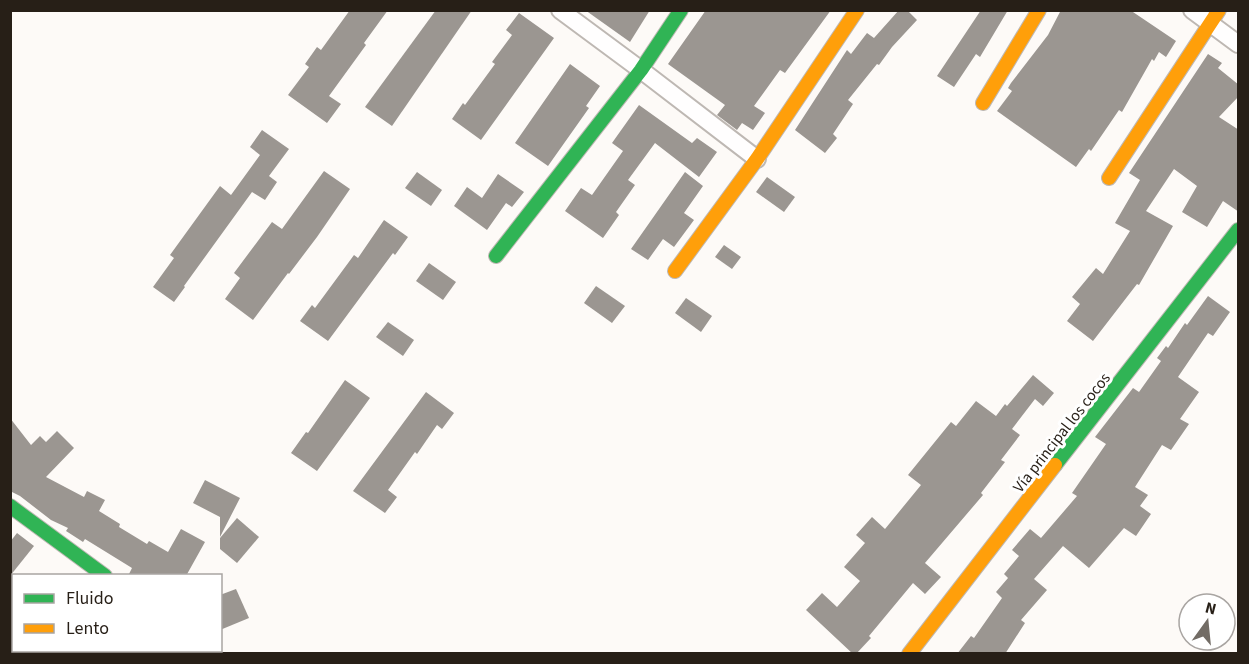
<svg xmlns="http://www.w3.org/2000/svg" width="1249" height="664" font-family="'Source Sans 3',sans-serif">
	<style>
		.building { fill: #9b9691 }
		.lines { fill: none; stroke-linecap: round; stroke-linejoin: round }
		.street-casing { stroke: #beb8b3; stroke-width: 20 }
		.fast-casing { stroke: #beb8b3; stroke-width: 16 }
		.slow-casing { stroke: #beb8b3; stroke-width: 16 }
		.street { stroke: #fffefe; stroke-width: 16 }
		.fast { stroke: #30b455; stroke-width: 14 }
		.slow { stroke: #ff9f0a; stroke-width: 14 }
		.labels { text-anchor: middle; stroke-width: 6; stroke-linejoin: round; paint-order: stroke }
		.street-label { font-size: 16px; fill: #271f17; stroke: #fff }
	</style>
	<rect width="100%" height="100%" fill="#fdfaf7"/>
	<g class="building">
		<polygon points="350,10 388,10 364,43 366,45 329,96 341,104 327,123 288,95 309,67 305,64 317,47 321,50"/>
		<polygon points="436,10 472,10 392,126 365,107"/>
		<polygon points="585,10 650,10 630,42"/>
		<polygon points="706,10 831,10 785,73 780,70 754,106 765,113 753,130 742,123 737,130 717,115 725,105 668,64"/>
		<polygon points="899,10 907,10 917,20 892,47 879,65 877,64 848,100 853,104 833,134 837,138 825,153 795,130 847,50 851,54 867,33 874,38"/>
		<polygon points="981,10 1008,10 980,57 976,54 954,87 937,76"/>
		<polygon points="1061,10 1130,10 1176,41 1166,57 1159,52 1154,61 1152,59 1122,112 1119,110 1091,151 1089,149 1076,167 997,111 1012,91 1008,88 1011,83 1048,35"/>
		<polygon points="519,13 554,38 481,140 452,119 463,103 465,105 495,64 492,62 512,35 506,30"/>
		<polygon points="1208,54 1222,63 1218,68 1239,85 1239,96 1219,117 1239,130 1239,212 1223,201 1207,227 1182,212 1197,186 1174,169 1146,211 1173,226 1139,285 1137,284 1093,341 1067,321 1080,304 1072,297 1096,268 1103,274 1130,231 1115,223 1140,180 1129,173"/>
		<polygon points="570,64 600,86 586,106 589,108 548,166 515,143"/>
		<polygon points="639,105 692,143 697,138 717,152 699,177 655,143 628,180 635,185 616,212 619,215 603,238 565,211 581,188 592,195 623,151 612,143"/>
		<polygon points="262,130 289,149 269,176 277,182 265,200 252,192 184,286 185,287 174,302 153,287 174,258 170,255 220,186 231,195 260,155 250,147"/>
		<polygon points="324,171 350,189 317,237 289,274 288,273 253,320 225,299 240,278 234,273 272,222 282,229"/>
		<polygon points="417,172 442,190 431,206 405,188"/>
		<polygon points="685,172 703,186 684,213 694,220 674,247 663,239 648,260 631,249"/>
		<polygon points="498,174 524,192 512,207 506,203 487,230 454,206 467,187 482,198"/>
		<polygon points="767,177 795,197 784,212 756,192"/>
		<polygon points="384,220 408,237 395,255 393,253 328,341 300,321 312,305 315,308 354,255 358,258"/>
		<polygon points="724,245 741,257 732,269 715,257"/>
		<polygon points="429,263 456,282 443,300 416,281"/>
		<polygon points="596,286 625,306 612,323 584,303"/>
		<polygon points="1208,296 1230,312 1213,336 1208,333 1178,377 1199,392 1180,419 1189,424 1171,450 1162,445 1135,487 1148,495 1140,506 1151,514 1136,536 1124,528 1089,568 1063,546 1034,579 1047,590 1021,620 1025,623 1005,654 957,654 971,636 974,638 1002,598 996,592 1008,578 1004,574 1019,556 1012,550 1030,529 1041,538 1077,496 1072,493 1106,444 1095,437 1133,388 1139,392 1161,361 1157,358 1166,346 1168,348 1185,323 1187,325"/>
		<polygon points="686,298 712,316 701,332 675,313"/>
		<polygon points="388,322 414,340 403,356 376,337"/>
		<polygon points="1033,375 1054,393 1043,406 1035,399 1012,429 1020,435 1001,460 1005,462 981,493 983,495 925,563 941,577 925,594 913,583 869,636 871,638 856,654 853,654 806,610 822,593 837,607 860,581 844,567 865,543 856,535 872,517 885,529 921,485 908,475 951,422 956,426 976,401 996,416 1005,404 1007,406"/>
		<polygon points="345,380 370,398 317,471 291,453 306,432 308,433"/>
		<polygon points="426,392 454,413 442,429 437,425 417,454 415,452 388,490 397,497 385,513 353,491"/>
		<polygon points="10,418 31,445 40,436 46,442 57,431 74,448 46,477 84,497 87,491 105,500 99,511 120,524 119,527 147,544 149,541 168,552 181,529 205,542 186,576 128,576 132,568 85,539 83,542 80,540 66,531 68,528 51,520 20,496 12,492 10,490"/>
		<polygon points="205,480 240,498 220,537 220,517 193,503"/>
		<polygon points="237,518 259,537 237,563 220,549 220,538"/>
		<polygon points="17,533 34,546 10,576 10,542"/>
		<polygon points="236,589 249,618 220,630 220,595"/>
	</g>
	<g class="lines">
		<defs>
			<g id="street">
				<polyline points="560,10 641,70 757,159"/>
				<polyline points="1192,10 1238,44"/>
				<polyline points="164,650 166,654"/>
			</g>
			<g id="fast">
				<polyline points="496,256 641,70 681,10"/>
				<polyline points="1055,465 1238,230"/>
				<polyline points="10,506 105,576"/>
			</g>
			<g id="slow">
				<polyline points="983,103 1039,10"/>
				<polyline points="1109,178 1219,10"/>
				<polyline points="675,271 757,159 857,10"/>
				<polyline points="909,654 1055,465"/>
			</g>
		</defs>
		<use href="#street" class="street-casing"/>
		<use href="#fast" class="fast-casing"/>
		<use href="#slow" class="slow-casing"/>
		<use href="#street" class="street"/>
		<use href="#fast" class="fast"/>
		<use href="#slow" class="slow"/>
	</g>
	<g class="labels">
		<g class="street-label">
			<text transform="translate(1061 432) rotate(-52)" y="6">Vía principal los cocos</text>
		</g>
	</g>
	<rect width="1249" height="664" fill="none" stroke="#271f17" stroke-width="24"/>
	<rect x="12" y="574" width="210" height="78" fill="#ffffff" stroke="#a9a5a2" stroke-width="1.5"/>
	<rect x="24" y="594" width="30" height="9" fill="#30b455" stroke="#a9a5a2" stroke-width="1.5"/>
	<text x="66" y="604" font-size="18" fill="#271f17">Fluido</text>
	<rect x="24" y="624" width="30" height="9" fill="#ff9f0a" stroke="#a9a5a2" stroke-width="1.5"/>
	<text x="66" y="634" font-size="18" fill="#271f17">Lento</text>
	<g transform="translate(1207 622) rotate(15)"><circle r="28" fill="#ffffff" stroke="#a9a5a2" stroke-width="1.5"/>
	<path d="M0-4.5L10 22L0 15L-10 22Z" fill="#726c65"/>
	<text y="-9" font-size="16" font-weight="bold" text-anchor="middle" fill="#271f17">N</text>
	</g>
</svg>
